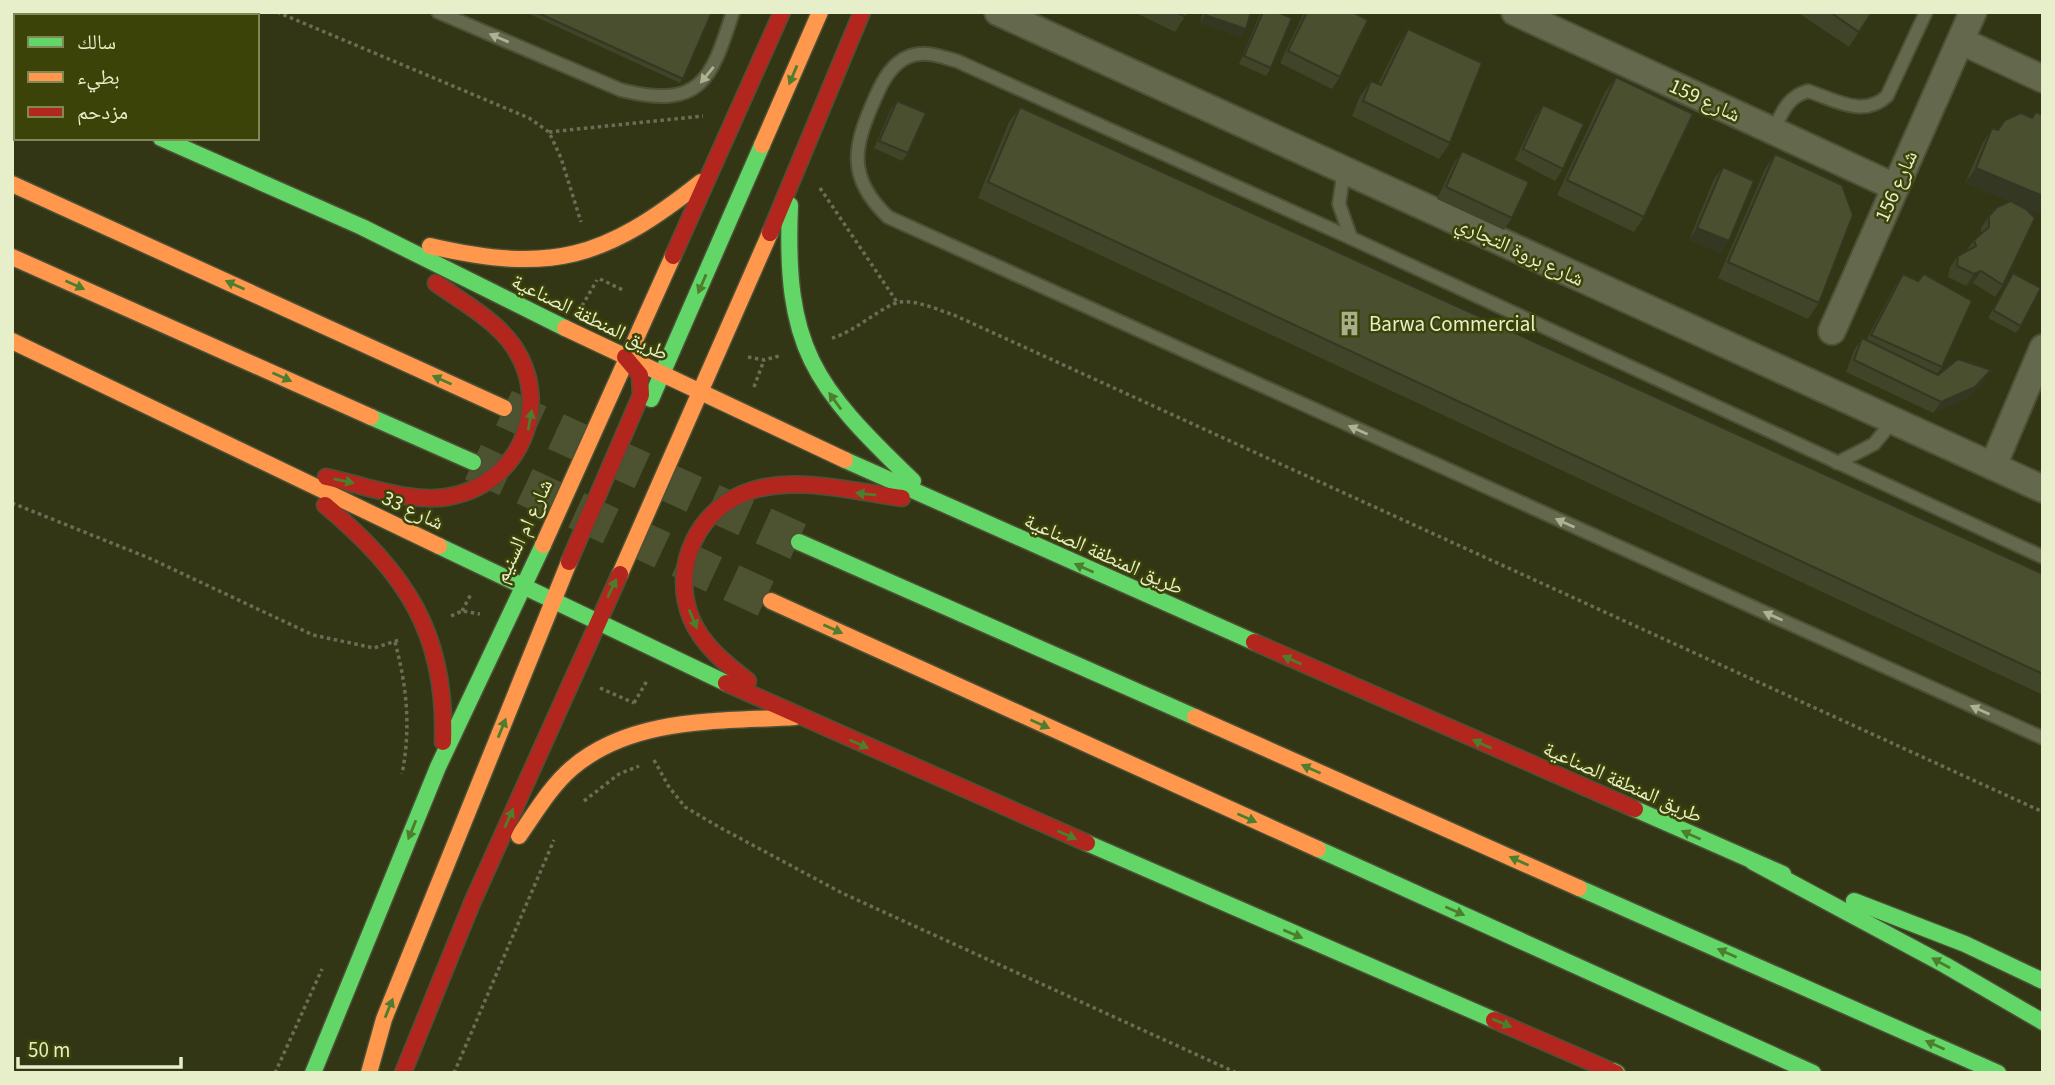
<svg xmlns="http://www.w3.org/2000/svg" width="2055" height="1085" font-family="'Source Sans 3','Noto Naskh Arabic',sans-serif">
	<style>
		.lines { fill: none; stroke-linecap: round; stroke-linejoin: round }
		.highway-tunnel { stroke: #4d5230; stroke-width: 38; stroke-dasharray: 38 19; stroke-linecap: butt }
		.lane-casing { stroke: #4c5036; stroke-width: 16 }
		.street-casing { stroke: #4c5036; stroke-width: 30 }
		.fast-casing { stroke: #4c5036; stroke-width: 19 }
		.slow-casing { stroke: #4c5036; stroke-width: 19 }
		.jam-casing { stroke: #4c5036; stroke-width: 19 }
		.path { stroke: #6b6e56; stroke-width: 3.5; stroke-dasharray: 3.5 3.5; stroke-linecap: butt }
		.lane { stroke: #64684d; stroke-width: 12 }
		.street { stroke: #64684d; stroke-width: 26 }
		.fast { stroke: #63d668; stroke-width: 16 }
		.slow { stroke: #ff974d; stroke-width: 16 }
		.jam { stroke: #b3261e; stroke-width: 16 }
		.wall { fill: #404429 }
		.shaded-wall { fill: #343722 }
		.building { fill: #4a4f30; stroke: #343722; stroke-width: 2 }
		.oneway { fill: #acb292 }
		.oneway2 { fill: #4c7e2e }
		.labels { text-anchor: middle; stroke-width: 5; stroke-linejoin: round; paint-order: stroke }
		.street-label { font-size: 21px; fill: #e7efca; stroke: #3c4308 }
		.poi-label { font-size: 21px; fill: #e7efca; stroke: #3c4308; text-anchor: start }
	</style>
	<rect width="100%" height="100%" fill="#323615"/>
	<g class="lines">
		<g class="highway-tunnel">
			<polyline points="504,408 799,542"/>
			<polyline points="473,462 771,601"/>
		</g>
		<defs>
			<g id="lane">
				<path d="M 438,12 L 621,90 C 701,110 711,80 733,12"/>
				<path d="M 1773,131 C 1782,113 1787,97 1808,91 C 1835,100 1864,118 1887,96 L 1926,12"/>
				<polyline points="1344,170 1339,204 1351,238"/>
				<polyline points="1837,463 1874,444 1892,422"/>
				<path d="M 2043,557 L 1351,238 L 957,61 C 942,57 925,50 910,56 C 892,63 883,80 876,96 C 854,145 845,176 888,217 L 2043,738"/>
			</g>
			<g id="street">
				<polyline points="998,12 2043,489"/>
				<polyline points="1515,12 1895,187"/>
				<polyline points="1961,41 2043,79"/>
				<polyline points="1832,331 1973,12"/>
				<polyline points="1993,466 2043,348"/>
			</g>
			<g id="fast">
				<polyline points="161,138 362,227 565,328"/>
				<path d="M 790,205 C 784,348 813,385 913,481"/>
				<polyline points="651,399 762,145"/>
				<polyline points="371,417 473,462"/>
				<polyline points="845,460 1254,642"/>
				<polyline points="799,542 1195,717"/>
				<polyline points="439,546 726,683"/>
				<polyline points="1635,809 1783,874"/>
				<polyline points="1087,843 1494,1020"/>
				<polyline points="1318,849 1813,1073"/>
				<polyline points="1753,862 1945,965 2043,1022"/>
				<polyline points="1579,888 1998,1073"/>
				<polyline points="1854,901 1965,944 2043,981"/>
				<polyline points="1613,1071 1617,1073"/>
				<polyline points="313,1073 438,767 543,545"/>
			</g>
			<g id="slow">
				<polyline points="762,145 820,12"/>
				<polyline points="12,184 504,408"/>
				<path d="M 430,246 C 552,274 604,259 701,182"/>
				<polyline points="12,257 371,417"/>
				<polyline points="565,328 845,460"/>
				<polyline points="12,341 439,546"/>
				<polyline points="543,545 673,256"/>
				<polyline points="620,574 770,233"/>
				<polyline points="771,601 1318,849"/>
				<polyline points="1195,717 1579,888"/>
				<path d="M 519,836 C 535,813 551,786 572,768 C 633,716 720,722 795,717"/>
				<polyline points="369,1073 384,1019 569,562"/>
			</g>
			<g id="jam">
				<polyline points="12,72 16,74"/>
				<polyline points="770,233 862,12"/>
				<polyline points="673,256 782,12"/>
				<path d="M 326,477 C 364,485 408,503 447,497 C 518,486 554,407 514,347 C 496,320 462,302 436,283"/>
				<path d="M 325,505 C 406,573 447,634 443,742"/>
				<polyline points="569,562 641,395 640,375 625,357"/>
				<polyline points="1254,642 1635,809"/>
				<path d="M 748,681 C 726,664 702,645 691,618 C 670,566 699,506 753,490 C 800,476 855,492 902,498"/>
				<polyline points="726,683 1087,843"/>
				<polyline points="1494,1020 1616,1073"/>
				<polyline points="403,1073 472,903 620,574"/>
			</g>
		</defs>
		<use href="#lane" class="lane-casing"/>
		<use href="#street" class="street-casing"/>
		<use href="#fast" class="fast-casing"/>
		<use href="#slow" class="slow-casing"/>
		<use href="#jam" class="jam-casing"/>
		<g class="path">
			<polyline points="277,12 529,118 549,132 561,158 581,222"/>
			<polyline points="549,132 703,116"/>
			<polyline points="820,188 897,302"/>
			<polyline points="600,279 625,291"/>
			<polyline points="582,306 597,280"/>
			<path d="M 832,338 C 853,333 885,304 900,302 C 918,300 938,310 954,315 L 2043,812"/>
			<polyline points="748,357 764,360 779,356"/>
			<polyline points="754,387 764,360"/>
			<polyline points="12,503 149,558 313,635 374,648 399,640"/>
			<polyline points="462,611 471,594"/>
			<polyline points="451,616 462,611 480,614"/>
			<path d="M 395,642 C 407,687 411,728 402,774"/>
			<polyline points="600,688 634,703"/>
			<polyline points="634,703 648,679"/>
			<polyline points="654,760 669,787 685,807 719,827 842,893 1237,1073"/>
			<polyline points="584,801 619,774 639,766"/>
			<polyline points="275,1073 322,969"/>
			<polyline points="454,1073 554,840"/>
		</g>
		<use href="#lane" class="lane"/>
		<use href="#street" class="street"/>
		<use href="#fast" class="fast"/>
		<use href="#slow" class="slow"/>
		<use href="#jam" class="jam"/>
	</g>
	<g class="wall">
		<polygon points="525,12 712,12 680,83"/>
		<polygon points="1134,12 1188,12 1175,32"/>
		<polygon points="1203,12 1251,12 1241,37 1200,23"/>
		<polygon points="1261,12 1277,12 1271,68 1266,76 1239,64 1259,16"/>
		<polygon points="1304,12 1353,12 1340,77 1332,89 1280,63"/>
		<polygon points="1797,12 1872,12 1849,47"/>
		<polygon points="1408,29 1450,143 1439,159 1352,116 1360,96 1371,81 1378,84 1398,44"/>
		<polygon points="1616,77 1644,217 1634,232 1557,195 1605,92"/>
		<polygon points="897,101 908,153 902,161 874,148 891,109"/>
		<polygon points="1543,105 1563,169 1555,181 1515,160 1535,117"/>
		<polygon points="1020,107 2043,574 2043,695 978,198 1009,122"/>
		<polygon points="2036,112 2026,209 2003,285 1995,297 1973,283 1966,286 1948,277 1950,267 1958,256 1966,251 1974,240 1981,234 1981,228 1989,216 2009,201 1965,183 1982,144 1992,128 1998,130 2031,118"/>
		<polygon points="1462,151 1512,218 1504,230 1437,199 1454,163"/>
		<polygon points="1775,154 1819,303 1808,319 1718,278 1765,169"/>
		<polygon points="1723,167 1721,253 1689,240 1714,179"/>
		<polygon points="2013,273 2021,326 2016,333 1988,318 2008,281"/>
		<polygon points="1903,274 1942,367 1937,374 1983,382 1967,398 1933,413 1846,372 1854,350 1862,338 1866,340 1895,286"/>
	</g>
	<g class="shaded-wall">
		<polygon points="1205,15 1246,29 1241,37 1200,23"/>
		<polygon points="1976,168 2043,196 2043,216 1965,183"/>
		<polygon points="1697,228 1729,241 1721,253 1689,240"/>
		<polygon points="1981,271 1973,283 1966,286 1974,274"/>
		<polygon points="1991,370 1983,382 1967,398 1933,413 1941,402"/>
	</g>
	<g class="building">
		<polygon points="536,12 712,12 683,79"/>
		<polygon points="1176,12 1188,12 1186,17"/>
		<polygon points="1206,12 1251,12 1246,29 1205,15"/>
		<polygon points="1263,12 1277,12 1292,18 1271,68 1244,56"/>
		<polygon points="1307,12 1353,12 1368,20 1340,77 1288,51"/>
		<polygon points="1830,12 1872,12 1859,32"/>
		<polygon points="1408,29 1482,63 1450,143 1363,101 1371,81 1381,85"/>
		<polygon points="1616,77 1693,114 1644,217 1567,180"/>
		<polygon points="897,101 926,113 908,153 879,141"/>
		<polygon points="1543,105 1584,124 1563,169 1523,149"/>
		<polygon points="1020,107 2043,574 2043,674 988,182"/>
		<polygon points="2036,112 2043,115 2043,196 1976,168 1992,128 1998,130 2005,120 2021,113 2032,118"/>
		<polygon points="1462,151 1529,182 1512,218 1446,187"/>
		<polygon points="1775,154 1842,185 1853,215 1819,303 1728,262"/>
		<polygon points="1723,167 1754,181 1729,241 1697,228"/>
		<polygon points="2011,201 2026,209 2035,218 2003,285 1981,271 1974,274 1957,266 1958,256 1976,246 1974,240 1989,227 1989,216 1997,207"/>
		<polygon points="2013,273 2041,288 2021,326 1993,310"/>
		<polygon points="1903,274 1918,281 1924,274 1972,301 1942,367 1871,335"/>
		<polygon points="1862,338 1938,375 1958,359 1991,370 1975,387 1941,402 1854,360"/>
	</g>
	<defs><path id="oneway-solid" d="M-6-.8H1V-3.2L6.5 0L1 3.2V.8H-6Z" transform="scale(1.75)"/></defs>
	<g class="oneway">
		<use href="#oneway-solid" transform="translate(499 38) rotate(-157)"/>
		<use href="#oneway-solid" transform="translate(707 75) rotate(129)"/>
		<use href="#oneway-solid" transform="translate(1358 430) rotate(-156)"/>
		<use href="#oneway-solid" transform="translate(1565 523) rotate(-156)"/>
		<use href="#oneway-solid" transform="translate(1773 616) rotate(-156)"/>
		<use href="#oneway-solid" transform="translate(1980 710) rotate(-156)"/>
	</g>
	<g class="oneway2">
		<use href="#oneway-solid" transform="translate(793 75) rotate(113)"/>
		<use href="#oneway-solid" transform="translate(702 284) rotate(113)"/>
		<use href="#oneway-solid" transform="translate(75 285) rotate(24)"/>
		<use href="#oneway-solid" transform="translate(235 285) rotate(-156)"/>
		<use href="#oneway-solid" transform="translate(282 377) rotate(24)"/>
		<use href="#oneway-solid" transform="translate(442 380) rotate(-156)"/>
		<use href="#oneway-solid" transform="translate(835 401) rotate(-126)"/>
		<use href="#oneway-solid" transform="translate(530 420) rotate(-80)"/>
		<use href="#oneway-solid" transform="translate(344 481) rotate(11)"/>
		<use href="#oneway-solid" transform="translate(866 494) rotate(-174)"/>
		<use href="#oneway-solid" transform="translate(1084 568) rotate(-156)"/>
		<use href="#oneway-solid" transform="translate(612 588) rotate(-65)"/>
		<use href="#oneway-solid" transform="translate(693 619) rotate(67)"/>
		<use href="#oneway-solid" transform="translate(833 629) rotate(24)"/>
		<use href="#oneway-solid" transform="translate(1292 660) rotate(-156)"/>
		<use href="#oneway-solid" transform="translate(1040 724) rotate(24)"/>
		<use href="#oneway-solid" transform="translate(502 728) rotate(-68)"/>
		<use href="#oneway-solid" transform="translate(859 744) rotate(24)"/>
		<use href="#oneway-solid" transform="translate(1482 744) rotate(-156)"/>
		<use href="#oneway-solid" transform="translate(1311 769) rotate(-156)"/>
		<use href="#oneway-solid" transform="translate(509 818) rotate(-66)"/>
		<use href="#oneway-solid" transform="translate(1247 818) rotate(24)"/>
		<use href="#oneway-solid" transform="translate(412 830) rotate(112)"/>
		<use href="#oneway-solid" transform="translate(1067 835) rotate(24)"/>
		<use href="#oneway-solid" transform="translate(1691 835) rotate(-156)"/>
		<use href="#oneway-solid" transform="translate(1519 861) rotate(-156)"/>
		<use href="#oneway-solid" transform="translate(1455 911) rotate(24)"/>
		<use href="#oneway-solid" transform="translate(1293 934) rotate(23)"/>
		<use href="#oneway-solid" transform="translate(1727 953) rotate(-156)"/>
		<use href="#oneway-solid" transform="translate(1941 963) rotate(-151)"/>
		<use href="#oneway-solid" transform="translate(389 1008) rotate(-68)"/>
		<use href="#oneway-solid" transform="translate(1502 1023) rotate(23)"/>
		<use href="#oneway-solid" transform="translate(1935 1045) rotate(-156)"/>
	</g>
	<defs>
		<symbol id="building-bare" viewBox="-9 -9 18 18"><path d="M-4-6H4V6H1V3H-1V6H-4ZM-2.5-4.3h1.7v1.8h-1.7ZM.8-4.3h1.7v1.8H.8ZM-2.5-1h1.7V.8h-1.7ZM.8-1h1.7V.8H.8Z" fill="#a8ae8b" stroke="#3c4308" stroke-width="2.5" paint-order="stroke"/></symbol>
	</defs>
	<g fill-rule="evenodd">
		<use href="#building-bare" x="1332" y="306" width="35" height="35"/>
	</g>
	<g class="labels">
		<g class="street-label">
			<text transform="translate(1705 100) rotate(25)" y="7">شارع 159</text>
			<text transform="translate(1896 186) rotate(-66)" y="7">شارع 156</text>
			<text transform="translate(1520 251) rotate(25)" y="7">شارع بروة التجاري</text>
			<text transform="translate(590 317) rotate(26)" y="7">طريق المنطقة الصناعية</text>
			<text transform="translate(413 510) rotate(25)" y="7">شارع 33</text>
			<text transform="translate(523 531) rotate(-65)" y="7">شارع ام السنيم</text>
			<text transform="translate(1104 554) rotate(24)" y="7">طريق المنطقة الصناعية</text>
			<text transform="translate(1623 782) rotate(24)" y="7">طريق المنطقة الصناعية</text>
		</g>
		<g class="poi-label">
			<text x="1369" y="331">Barwa Commercial</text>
		</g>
	</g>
	<rect width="2055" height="1085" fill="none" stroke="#e7efca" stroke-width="28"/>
	<rect x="14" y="14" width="245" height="126" fill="#3c4308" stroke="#808856" stroke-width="2"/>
	<rect x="28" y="37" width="35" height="10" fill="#63d668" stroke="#808856" stroke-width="2"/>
	<text x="77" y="49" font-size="21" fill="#e7efca">سالك</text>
	<rect x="28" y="72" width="35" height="10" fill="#ff974d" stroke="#808856" stroke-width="2"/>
	<text x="77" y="84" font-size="21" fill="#e7efca">بطيء</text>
	<rect x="28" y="107" width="35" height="10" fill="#b3261e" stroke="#808856" stroke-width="2"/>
	<text x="77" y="119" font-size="21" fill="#e7efca">مزدحم</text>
	<path d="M18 1057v10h163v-10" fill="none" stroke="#e7efca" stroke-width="3.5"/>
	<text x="28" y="1057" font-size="21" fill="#e7efca" stroke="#3c4308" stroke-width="5" paint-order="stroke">50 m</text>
</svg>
